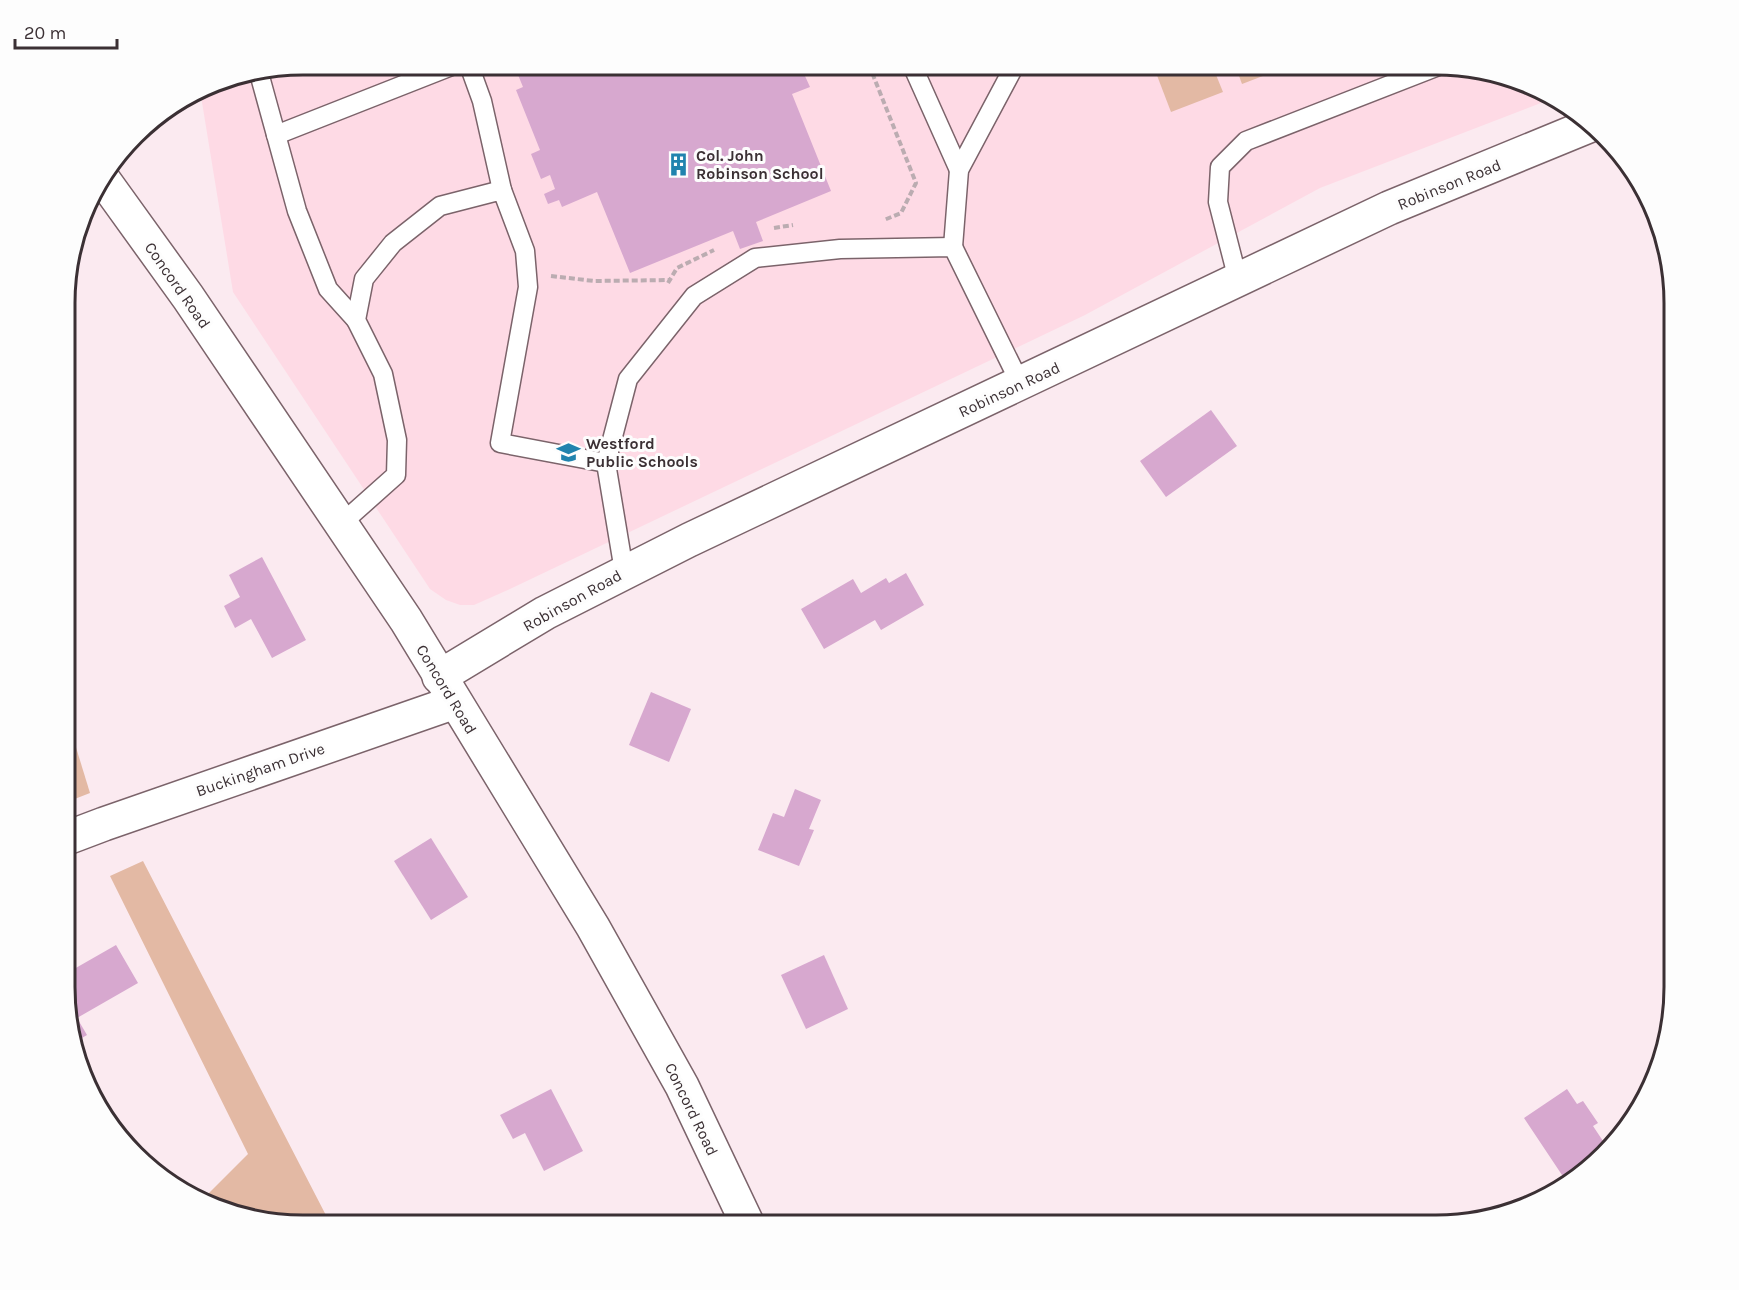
<svg xmlns="http://www.w3.org/2000/svg" width="1739" height="1290" font-family="Karla,sans-serif">
	<style>
		.built { fill: #fedae5 }
		.green { fill: #e3b9a4 }
		.building { fill: #d7a8cf }
		.lines { fill: none; stroke-linecap: round; stroke-linejoin: round }
		.service-casing { stroke: #7b636a; stroke-width: 21 }
		.minor-casing { stroke: #7b636a; stroke-width: 36 }
		.secondary-casing { stroke: #7b636a; stroke-width: 36 }
		.path { stroke: #bbacb1; stroke-width: 4; stroke-dasharray: 6 3; stroke-linecap: butt }
		.service { stroke: #fff; stroke-width: 18 }
		.minor { stroke: #fff; stroke-width: 33 }
		.secondary { stroke: #fff; stroke-width: 33 }
		.labels { text-anchor: middle; stroke-width: 6; stroke-linejoin: round; paint-order: stroke }
		.poi-label { font-size: 16px; font-weight: bold; fill: #3b3034; stroke: #fdfdfd; text-anchor: start }
		.street-label { font-size: 16px; fill: #3b3034; stroke: #fdfdfd }
		.rim { fill: none; stroke: #3b3034; stroke-width: 3 }
	</style>
	<rect width="100%" height="100%" fill="#fbeaf0"/>
	<polygon class="built" points="303,65 1451,65 1527,83 1554,98 1320,188 1085,315 510,589 474,605 460,605 446,600 430,589 233,292 200,90 212,83"/>
	<g class="green">
		<polygon points="1153,65 1212,65 1223,92 1171,112"/>
		<polygon points="1235,65 1292,65 1242,84"/>
		<polygon points="67,718 90,793 67,802"/>
		<polygon points="143,861 331,1225 288,1225 226,1213 202,1200 248,1154 110,876"/>
	</g>
	<g class="building">
		<polygon points="514,65 800,65 810,87 792,94 831,191 756,222 763,241 740,249 733,231 630,273 597,192 562,207 559,200 548,204 544,194 555,189 550,175 541,179 531,154 540,150 516,90 523,87"/>
		<polygon points="1211,410 1237,446 1166,497 1140,461"/>
		<polygon points="262,557 306,640 272,658 251,619 235,628 224,606 240,597 229,575"/>
		<polygon points="906,573 924,605 881,630 875,620 824,649 801,609 853,579 861,593 886,578 889,583"/>
		<polygon points="651,692 691,709 669,762 629,745"/>
		<polygon points="795,789 821,800 809,829 814,830 799,866 758,850 773,813 784,817"/>
		<polygon points="431,838 468,897 431,920 394,861"/>
		<polygon points="116,945 138,983 77,1018 87,1035 75,1042 67,1018 67,973"/>
		<polygon points="824,955 848,1009 806,1029 781,975"/>
		<polygon points="551,1089 583,1151 544,1171 525,1133 513,1139 500,1115"/>
		<polygon points="1567,1089 1577,1104 1583,1101 1598,1123 1593,1126 1607,1147 1566,1181 1524,1118"/>
	</g>
	<g class="lines">
		<defs>
			<g id="service">
				<polyline points="469,65 482,101 502,190"/>
				<polyline points="912,65 959,170"/>
				<polyline points="259,73 297,211 328,289 356,320"/>
				<polyline points="276,135 454,65"/>
				<polyline points="953,247 959,170 1015,65"/>
				<polyline points="1238,280 1218,202 1220,167 1246,141 1441,65"/>
				<polyline points="341,524 396,475 397,440 383,374 356,320 364,279 393,243 440,206 502,190 525,251 528,287 500,443 606,463"/>
				<polyline points="624,571 606,463 628,379 694,296 755,258 840,249 953,247 1020,383"/>
			</g>
			<g id="minor">
				<polyline points="439,677 545,613 689,540 1389,208 1591,125"/>
				<polyline points="67,838 104,824 455,702"/>
			</g>
			<polyline id="secondary" points="103,179 188,297 406,620 593,927 682,1086 748,1225"/>
		</defs>
		<use href="#service" class="service-casing"/>
		<use href="#minor" class="minor-casing"/>
		<use href="#secondary" class="secondary-casing"/>
		<g class="path">
			<polyline points="869,65 916,183 901,213 884,220"/>
			<polyline points="774,228 793,225"/>
			<polyline points="551,276 594,281 669,280"/>
			<polyline points="668,283 677,268 714,250"/>
		</g>
		<use href="#service" class="service"/>
		<use href="#minor" class="minor"/>
		<use href="#secondary" class="secondary"/>
	</g>
	<defs>
		<symbol id="building-bare" viewBox="-9 -9 18 18"><path d="M-4-6H4V6H1V3H-1V6H-4ZM-2.5-4.3h1.7v1.8h-1.7ZM.8-4.3h1.7v1.8H.8ZM-2.5-1h1.7V.8h-1.7ZM.8-1h1.7V.8H.8Z" fill="#2183ae" stroke="#fdfdfd" stroke-width="2.5" paint-order="stroke"/></symbol>
		<symbol id="school-bare" viewBox="-9 -9 18 18"><path d="M0-5L7-2L0 1L-7-2ZM-4 1L0 2.5L4 1V4Q0 6-4 4Z" fill="#2183ae" stroke="#fdfdfd" stroke-width="2.5" paint-order="stroke"/></symbol>
	</defs>
	<g fill-rule="evenodd">
		<use href="#building-bare" x="662" y="148" width="33" height="33"/>
		<use href="#school-bare" x="552" y="436" width="33" height="33"/>
	</g>
	<g class="labels">
		<g class="poi-label">
			<text x="696" y="161">Col. John<tspan x="696" dy="18">Robinson School</tspan></text>
			<text x="586" y="449">Westford<tspan x="586" dy="18">Public Schools</tspan></text>
		</g>
		<g class="street-label">
			<text transform="translate(1449 184) rotate(-22)" y="6">Robinson Road</text>
			<text transform="translate(178 285) rotate(55)" y="6">Concord Road</text>
			<text transform="translate(1009 389) rotate(-25)" y="6">Robinson Road</text>
			<text transform="translate(572 600) rotate(-29)" y="6">Robinson Road</text>
			<text transform="translate(447 689) rotate(59)" y="6">Concord Road</text>
			<text transform="translate(260 769) rotate(-19)" y="6">Buckingham Drive</text>
			<text transform="translate(692 1109) rotate(64)" y="6">Concord Road</text>
		</g>
	</g>
	<path d="M0 0H1739V1290H0ZM303 75H1436A228 228 0 0 1 1664 303V987A228 228 0 0 1 1436 1215H303A228 228 0 0 1 75 987V303A228 228 0 0 1 303 75Z" fill="#fdfdfd" fill-rule="evenodd"/>
	<path class="rim" d="M303 75H1436A228 228 0 0 1 1664 303V987A228 228 0 0 1 1436 1215H303A228 228 0 0 1 75 987V303A228 228 0 0 1 303 75Z"/>
	<path d="M15 39v9h102v-9" fill="none" stroke="#3b3034" stroke-width="3"/>
	<text x="24" y="39" font-size="18" fill="#3b3034" stroke="#fdfdfd" stroke-width="4.5" paint-order="stroke">20 m</text>
</svg>
